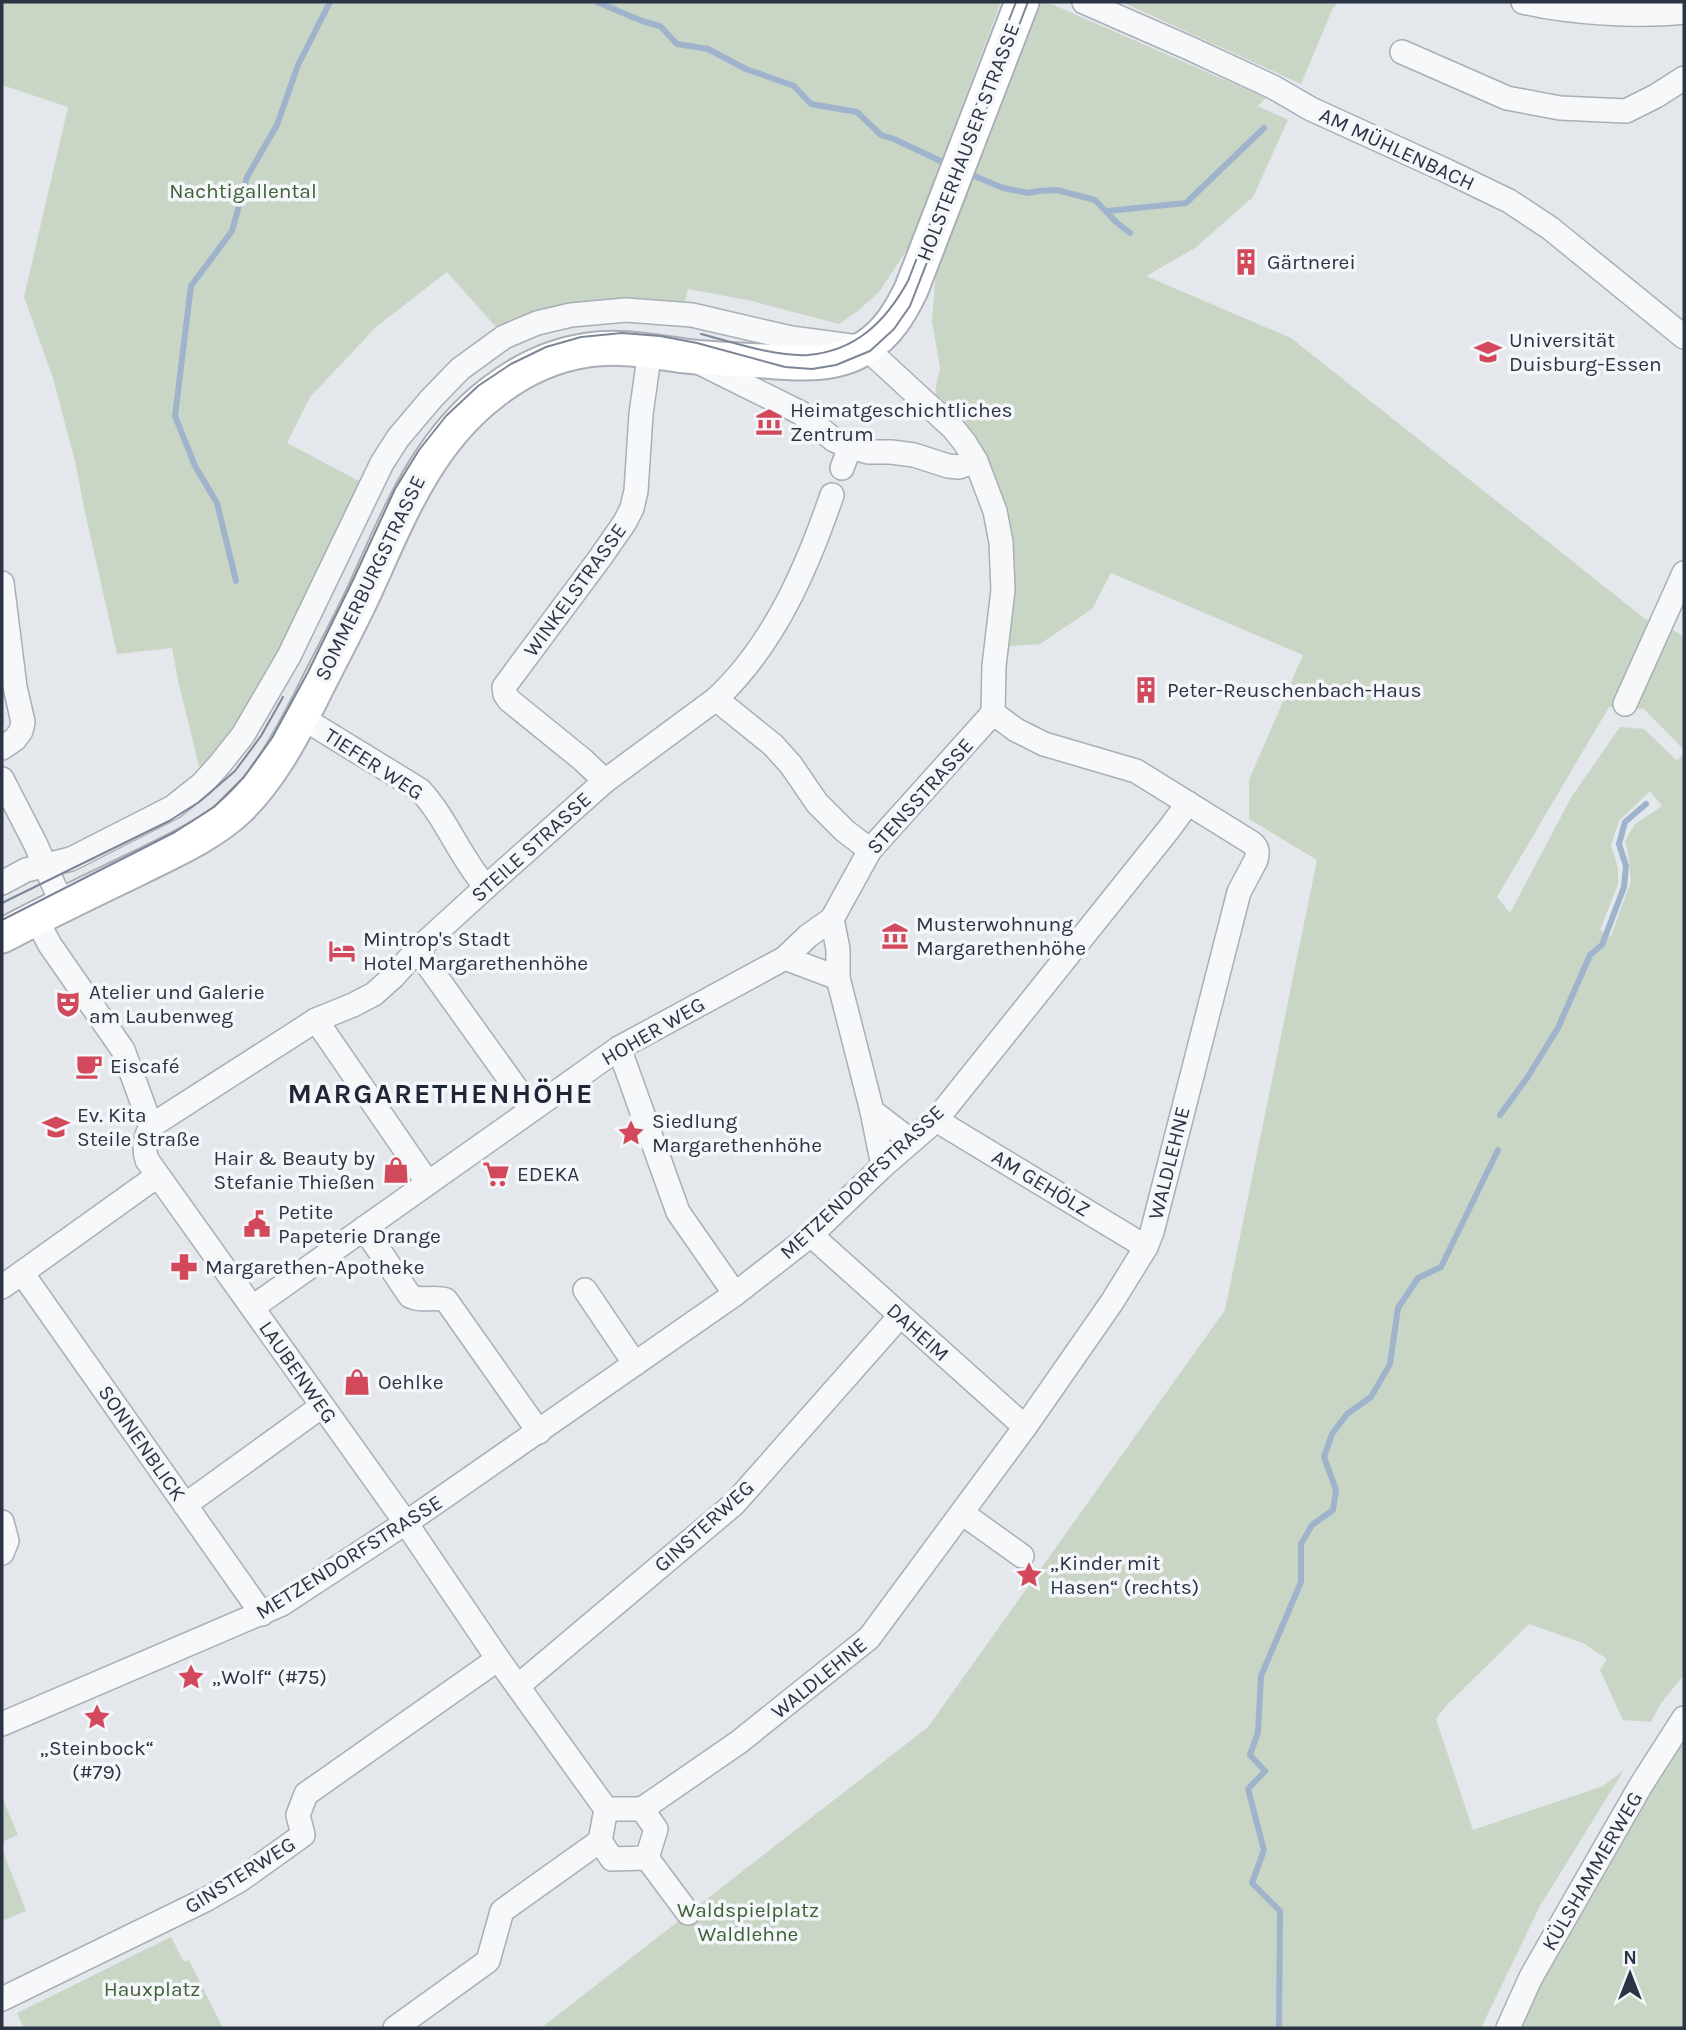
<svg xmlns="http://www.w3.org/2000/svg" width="1686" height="2030" font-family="Karla,sans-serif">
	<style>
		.green { fill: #c9d6c5; fill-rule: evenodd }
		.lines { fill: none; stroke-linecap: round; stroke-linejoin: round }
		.stream { stroke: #9fb4cc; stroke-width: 6 }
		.street-casing { stroke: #a9aeb7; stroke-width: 26 }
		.secondary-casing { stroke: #a9aeb7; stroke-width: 37 }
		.street { stroke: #f7f8fa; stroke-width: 23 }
		.secondary { stroke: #fff; stroke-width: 33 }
		.tram { stroke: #7d8696; stroke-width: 2 }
		.labels { text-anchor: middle; stroke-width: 7; stroke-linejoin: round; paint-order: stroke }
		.street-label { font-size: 21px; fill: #2b3445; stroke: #f4f6f9 }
		.park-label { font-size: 21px; fill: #3f6138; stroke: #f4f6f9 }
		.poi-label { font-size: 21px; fill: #2b3445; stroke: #f4f6f9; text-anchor: start }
		.district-label { font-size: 28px; font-weight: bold; letter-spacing: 2px; fill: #1d2536; stroke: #f4f6f9 }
	</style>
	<rect width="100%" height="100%" fill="#e4e7ec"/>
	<g class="green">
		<polygon points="2,2 1001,2 908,248 879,292 859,310 839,324 752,301 688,289 683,309 602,303 534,311 496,327 447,272 376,327 310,397 287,443 361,482 242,732 202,778 179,685 172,648 117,654 84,508 76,465 53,378 24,297 68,107 2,85"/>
		<path d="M 1042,2 L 1047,2 L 1266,98 L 1258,106 L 1288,120 L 1253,197 L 1195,248 L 1146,276 L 1291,338 L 1644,618 L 1651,622 L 1665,625 L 1684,637 L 1684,750 L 1644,709 L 1609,707 L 1497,897 L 1510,913 L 1572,796 L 1620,727 L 1644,729 L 1677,761 L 1684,753 L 1684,1675 L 1661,1703 L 1651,1722 L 1623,1720 L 1600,1670 L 1607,1659 L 1583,1643 L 1529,1624 L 1446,1706 L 1436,1719 L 1473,1830 L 1603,1786 L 1624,1770 L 1540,1906 L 1481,2028 L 541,2028 L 928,1727 L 1225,1310 L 1317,860 L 1249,819 L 1249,780 L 1303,655 L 1111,573 L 1092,609 L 1040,644 L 1000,647 L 1004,541 L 935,409 L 936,386 L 940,368 L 932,321 L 936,270 L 985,150 ZM 1650,791 L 1662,806 L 1635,824 L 1625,841 L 1628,853 L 1631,881 L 1611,936 L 1600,930 L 1618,884 L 1618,868 L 1611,845 L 1619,821 Z"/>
		<polygon points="1122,2 1339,2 1333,8 1301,84"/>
		<path d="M 1684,1735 L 1684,2028 L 1519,2028 C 1569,1928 1625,1830 1684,1735 Z"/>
		<polygon points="2,1797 18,1835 2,1842"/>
		<polygon points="2,1849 26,1911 2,1921"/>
		<polygon points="171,1937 184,1962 189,1960 223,2028 24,2028 17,2013"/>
	</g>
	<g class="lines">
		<g class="stream">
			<polyline points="597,2 642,21 660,26 677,44 708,49 746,69 794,86 811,104 857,112 881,135 894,139 949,165"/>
			<polyline points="965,172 1003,188 1029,193 1039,191 1057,190 1095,200 1116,222 1130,233"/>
			<polyline points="1107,211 1186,203 1264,128"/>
			<polyline points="236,581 217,503 195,466 175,416 191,286 232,231 247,177 277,125 298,65 330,2"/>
			<polyline points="1500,1115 1527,1078 1558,1028 1590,955 1602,945 1624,887 1626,866 1619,844 1625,822 1646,804"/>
			<polyline points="1279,2028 1280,1911 1252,1883 1264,1850 1248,1789 1265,1771 1250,1755 1258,1732 1261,1676 1301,1582 1301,1544 1312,1525 1333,1510 1336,1490 1324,1457 1332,1434 1347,1414 1371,1397 1390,1364 1398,1308 1418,1278 1441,1267 1498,1150"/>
		</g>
		<defs>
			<g id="street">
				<polyline points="1084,2 1189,48 1273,87 1311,109 1447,171 1509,201 1550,228 1684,337"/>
				<path d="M 1523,2 C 1568,13 1638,17 1684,12"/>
				<polyline points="1402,52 1507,98 1560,108 1626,111 1656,96 1684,78"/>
				<polyline points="698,362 801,413 834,440 850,447 868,452 891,452 914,455 948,466 959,467 976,461"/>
				<polyline points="842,468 850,447"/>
				<polyline points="2,583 15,687 23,722 21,731 15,739 2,748"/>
				<polyline points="716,699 773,745 791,765 817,803 845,831 870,850"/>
				<polyline points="1625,704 1684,573"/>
				<path d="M 301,717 L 420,790 C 447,819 460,858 486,887"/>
				<polyline points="2,779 35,843 63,906"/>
				<polyline points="605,781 583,760 509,700 505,694 504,687 600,558 625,522 632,508 636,491 641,414 650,350"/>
				<polyline points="2,883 26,870 71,859 173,807 202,784 220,764 243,735 289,656 382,463 398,438 431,399 460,369 504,337 537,323 571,315 626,310 692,315 791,338 866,348 953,428 965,443 976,461 995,511 1001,542 1003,590 994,666 993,713 870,850 832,919 808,936 785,958 619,1048 253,1307"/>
				<path d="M 36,919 L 50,945 L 123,1050 L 151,1126 C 145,1138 143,1147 147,1160 L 406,1523 L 498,1659 L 606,1809"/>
				<polyline points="832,919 838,949 838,978 872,1111 883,1166"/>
				<polyline points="417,950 531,1109"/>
				<polyline points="785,958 838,978"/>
				<polyline points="316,1020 428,1183"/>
				<polyline points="619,1048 678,1212 735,1294"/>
				<polyline points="872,1111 911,1141"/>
				<polyline points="936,1120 1146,1247"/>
				<path d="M 151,1126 L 316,1020 L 353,1005 L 374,994 L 393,977 L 417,950 L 486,887 L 605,781 L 716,699 C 774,645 807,568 832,495"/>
				<path d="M 364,1228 L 410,1296 C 422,1302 433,1296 446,1300 L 539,1432"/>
				<polyline points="811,1235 1025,1427"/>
				<polyline points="22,1273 262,1614"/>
				<polyline points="2,1287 157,1176"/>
				<polyline points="585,1290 635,1364"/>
				<polyline points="185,1505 322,1406"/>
				<polyline points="962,1513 1022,1556"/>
				<polyline points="2,1522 7,1541 2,1553"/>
				<polyline points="518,1686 734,1504 900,1316"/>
				<polyline points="2,1724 282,1604 419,1514 735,1294 811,1235 883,1166 936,1120 1169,829 1188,803"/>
				<polygon points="606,1809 642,1809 656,1829 647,1858 612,1859 600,1841"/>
				<path d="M 642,1809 L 739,1742 L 869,1638 L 1025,1427 L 1112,1302 L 1146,1247 L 1152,1232 L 1239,892 L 1256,860 C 1258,852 1258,848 1252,843 L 1136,771 L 1044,744 L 1016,730 L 993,713"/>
				<polyline points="647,1858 688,1913"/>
				<polyline points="2,1999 205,1900 240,1880 303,1835 298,1815 306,1794 498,1659"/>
				<polyline points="395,2028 488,1961 502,1911 600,1841"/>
				<polyline points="1508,2028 1531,1977 1641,1785 1684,1718"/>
			</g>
			<path id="secondary" d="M 2,936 C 47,912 93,890 139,868 C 173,851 212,834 239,808 C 269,779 291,738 310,701 C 328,664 348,628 365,591 C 399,517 426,443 493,392 C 520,371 553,355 588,350 C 620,345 653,352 685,356 C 712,359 738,360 765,361 C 799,364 836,367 866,347 C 888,333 900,312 911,290 L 1022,2"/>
		</defs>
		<use href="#street" class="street-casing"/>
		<use href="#secondary" class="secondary-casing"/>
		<use href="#street" class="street"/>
		<use href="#secondary" class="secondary"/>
		<g class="tram">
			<path d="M 701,334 C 733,342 775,357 808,355 C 856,351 886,321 908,281 L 1016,2"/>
			<polyline points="2,903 169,821 199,802 235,771 261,736 283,697"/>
			<polyline points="2,920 175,832 214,807 244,777 272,738 308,672 354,578 395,489 419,450 446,416 478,386 511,364 546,347 581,337 622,333 660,336 697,343 785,367 812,369 836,365 870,351 894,329 910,306 1028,2"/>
		</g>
	</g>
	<defs>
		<symbol id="building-bare" viewBox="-9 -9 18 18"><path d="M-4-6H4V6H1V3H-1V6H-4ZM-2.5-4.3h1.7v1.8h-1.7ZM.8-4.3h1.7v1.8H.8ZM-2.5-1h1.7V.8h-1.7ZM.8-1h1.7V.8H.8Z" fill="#d1495b" stroke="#f4f6f9" stroke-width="2.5" paint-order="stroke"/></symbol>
		<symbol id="university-bare" viewBox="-9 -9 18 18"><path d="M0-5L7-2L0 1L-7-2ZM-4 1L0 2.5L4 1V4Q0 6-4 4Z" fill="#d1495b" stroke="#f4f6f9" stroke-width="2.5" paint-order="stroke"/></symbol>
		<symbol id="museum-bare" viewBox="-9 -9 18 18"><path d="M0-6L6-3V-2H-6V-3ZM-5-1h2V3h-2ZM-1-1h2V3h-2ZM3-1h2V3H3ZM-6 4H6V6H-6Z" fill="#d1495b" stroke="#f4f6f9" stroke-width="2.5" paint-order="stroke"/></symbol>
		<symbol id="hotel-bare" viewBox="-9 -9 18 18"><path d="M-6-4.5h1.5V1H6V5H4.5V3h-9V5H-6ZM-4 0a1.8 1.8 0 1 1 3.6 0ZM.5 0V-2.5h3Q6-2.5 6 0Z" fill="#d1495b" stroke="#f4f6f9" stroke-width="2.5" paint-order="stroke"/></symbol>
		<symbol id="theatre-bare" viewBox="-9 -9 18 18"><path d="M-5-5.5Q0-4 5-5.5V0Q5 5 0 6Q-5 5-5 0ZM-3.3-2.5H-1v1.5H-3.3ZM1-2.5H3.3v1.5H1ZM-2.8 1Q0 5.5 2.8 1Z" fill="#d1495b" stroke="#f4f6f9" stroke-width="2.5" paint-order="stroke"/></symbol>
		<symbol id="cafe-bare" viewBox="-9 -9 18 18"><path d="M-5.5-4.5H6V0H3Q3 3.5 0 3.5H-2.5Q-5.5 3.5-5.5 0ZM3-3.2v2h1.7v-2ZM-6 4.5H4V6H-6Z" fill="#d1495b" stroke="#f4f6f9" stroke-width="2.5" paint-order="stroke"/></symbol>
		<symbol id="school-bare" viewBox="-9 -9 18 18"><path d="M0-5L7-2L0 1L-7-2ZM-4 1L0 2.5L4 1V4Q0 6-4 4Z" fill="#d1495b" stroke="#f4f6f9" stroke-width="2.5" paint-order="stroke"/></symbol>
		<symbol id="sight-bare" viewBox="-9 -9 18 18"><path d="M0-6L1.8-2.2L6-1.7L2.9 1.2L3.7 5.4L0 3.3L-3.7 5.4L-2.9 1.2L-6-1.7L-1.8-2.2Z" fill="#d1495b" stroke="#f4f6f9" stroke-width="2.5" paint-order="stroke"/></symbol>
		<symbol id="shop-bare" viewBox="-9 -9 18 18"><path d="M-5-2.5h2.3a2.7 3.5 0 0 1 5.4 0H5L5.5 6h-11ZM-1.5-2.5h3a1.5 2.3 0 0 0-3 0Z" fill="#d1495b" stroke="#f4f6f9" stroke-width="2.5" paint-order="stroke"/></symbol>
		<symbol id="supermarket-bare" viewBox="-9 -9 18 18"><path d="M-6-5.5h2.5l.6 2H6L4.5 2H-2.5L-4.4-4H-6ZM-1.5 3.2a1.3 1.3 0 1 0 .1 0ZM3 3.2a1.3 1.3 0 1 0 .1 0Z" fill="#d1495b" stroke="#f4f6f9" stroke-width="2.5" paint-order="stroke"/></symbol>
		<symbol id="civic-bare" viewBox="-9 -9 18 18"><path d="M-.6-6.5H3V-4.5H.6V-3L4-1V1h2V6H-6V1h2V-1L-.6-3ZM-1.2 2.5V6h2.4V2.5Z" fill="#d1495b" stroke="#f4f6f9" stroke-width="2.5" paint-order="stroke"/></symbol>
		<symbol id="pharmacy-bare" viewBox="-9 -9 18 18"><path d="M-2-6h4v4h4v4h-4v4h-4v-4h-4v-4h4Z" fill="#d1495b" stroke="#f4f6f9" stroke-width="2.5" paint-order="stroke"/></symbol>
	</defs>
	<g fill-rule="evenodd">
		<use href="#building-bare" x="1227" y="243" width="38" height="38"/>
		<use href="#university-bare" x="1469" y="333" width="38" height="38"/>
		<use href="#museum-bare" x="750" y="403" width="38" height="38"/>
		<use href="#building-bare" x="1127" y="671" width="38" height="38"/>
		<use href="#museum-bare" x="876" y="917" width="38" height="38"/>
		<use href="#hotel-bare" x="323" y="932" width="38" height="38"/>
		<use href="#theatre-bare" x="49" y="985" width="38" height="38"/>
		<use href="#cafe-bare" x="70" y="1047" width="38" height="38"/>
		<use href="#school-bare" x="37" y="1108" width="38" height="38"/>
		<use href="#sight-bare" x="612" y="1114" width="38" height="38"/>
		<use href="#shop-bare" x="377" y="1151" width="38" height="38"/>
		<use href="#supermarket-bare" x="477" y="1155" width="38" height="38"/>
		<use href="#civic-bare" x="238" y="1205" width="38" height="38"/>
		<use href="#pharmacy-bare" x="165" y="1248" width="38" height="38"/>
		<use href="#shop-bare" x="338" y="1363" width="38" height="38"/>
		<use href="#sight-bare" x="1010" y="1556" width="38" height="38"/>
		<use href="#sight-bare" x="172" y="1658" width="38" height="38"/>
		<use href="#sight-bare" x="78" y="1698" width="38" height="38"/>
	</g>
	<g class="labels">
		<g class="street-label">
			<text transform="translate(968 142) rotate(-69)" y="7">HOLSTERHAUSER STRASSE</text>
			<text transform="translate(1397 149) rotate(25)" y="7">AM MÜHLENBACH</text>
			<text transform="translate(370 578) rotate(-64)" y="7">SOMMERBURGSTRASSE</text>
			<text transform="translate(575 590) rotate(-54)" y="7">WINKELSTRASSE</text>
			<text transform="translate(374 764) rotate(33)" y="7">TIEFER WEG</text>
			<text transform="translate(920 796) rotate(-48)" y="7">STENSSTRASSE</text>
			<text transform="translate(531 847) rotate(-42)" y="7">STEILE STRASSE</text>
			<text transform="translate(653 1031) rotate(-30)" y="7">HOHER WEG</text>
			<text transform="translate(1169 1163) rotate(-76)" y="7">WALDLEHNE</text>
			<text transform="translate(862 1182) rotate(-43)" y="7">METZENDORFSTRASSE</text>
			<text transform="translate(1041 1183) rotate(31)" y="7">AM GEHÖLZ</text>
			<text transform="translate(918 1332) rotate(42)" y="7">DAHEIM</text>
			<text transform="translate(298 1372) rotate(55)" y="7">LAUBENWEG</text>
			<text transform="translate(142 1443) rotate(55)" y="7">SONNENBLICK</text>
			<text transform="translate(704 1526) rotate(-42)" y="7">GINSTERWEG</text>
			<text transform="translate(349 1557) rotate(-32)" y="7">METZENDORFSTRASSE</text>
			<text transform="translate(819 1678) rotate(-39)" y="7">WALDLEHNE</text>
			<text transform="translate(1592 1871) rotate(-60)" y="7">KÜLSHAMMERWEG</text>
			<text transform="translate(240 1875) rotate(-32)" y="7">GINSTERWEG</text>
		</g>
		<g class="park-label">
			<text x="243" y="198">Nachtigallental</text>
			<text x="748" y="1917">Waldspielplatz<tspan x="748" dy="24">Waldlehne</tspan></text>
			<text x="152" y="1996">Hauxplatz</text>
		</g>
		<g class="poi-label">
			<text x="1267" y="269">Gärtnerei</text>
			<text x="1509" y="347">Universität<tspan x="1509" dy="24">Duisburg-Essen</tspan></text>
			<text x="790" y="417">Heimatgeschichtliches<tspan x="790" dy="24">Zentrum</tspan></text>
			<text x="1167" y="697">Peter-Reuschenbach-Haus</text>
			<text x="916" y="931">Musterwohnung<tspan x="916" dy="24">Margarethenhöhe</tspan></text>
			<text x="363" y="946">Mintrop's Stadt<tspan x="363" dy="24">Hotel Margarethenhöhe</tspan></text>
			<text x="89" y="999">Atelier und Galerie<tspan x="89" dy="24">am Laubenweg</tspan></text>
			<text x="110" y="1073">Eiscafé</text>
			<text x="77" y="1122">Ev. Kita<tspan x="77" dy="24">Steile Straße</tspan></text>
			<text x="652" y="1128">Siedlung<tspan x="652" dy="24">Margarethenhöhe</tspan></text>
			<text x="375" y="1165" text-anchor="end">Hair &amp; Beauty by<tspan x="375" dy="24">Stefanie Thießen</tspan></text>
			<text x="517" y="1181">EDEKA</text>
			<text x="278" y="1219">Petite<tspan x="278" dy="24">Papeterie Drange</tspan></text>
			<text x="205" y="1274">Margarethen-Apotheke</text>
			<text x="378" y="1389">Oehlke</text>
			<text x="1050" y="1570">„Kinder mit<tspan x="1050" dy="24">Hasen“ (rechts)</tspan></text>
			<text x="212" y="1684">„Wolf“ (#75)</text>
			<text x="97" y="1755" text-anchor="middle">„Steinbock“<tspan x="97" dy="24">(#79)</tspan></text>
		</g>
		<g class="district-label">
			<text x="441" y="1103">MARGARETHENHÖHE</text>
		</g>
	</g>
	<rect width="1686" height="2030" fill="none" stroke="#2b3445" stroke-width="7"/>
	<g transform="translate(1630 1974)" stroke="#f4f6f9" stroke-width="5" paint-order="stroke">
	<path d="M0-5L12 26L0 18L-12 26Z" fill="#2b3445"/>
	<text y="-10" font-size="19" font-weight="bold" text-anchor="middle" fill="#2b3445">N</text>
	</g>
</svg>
